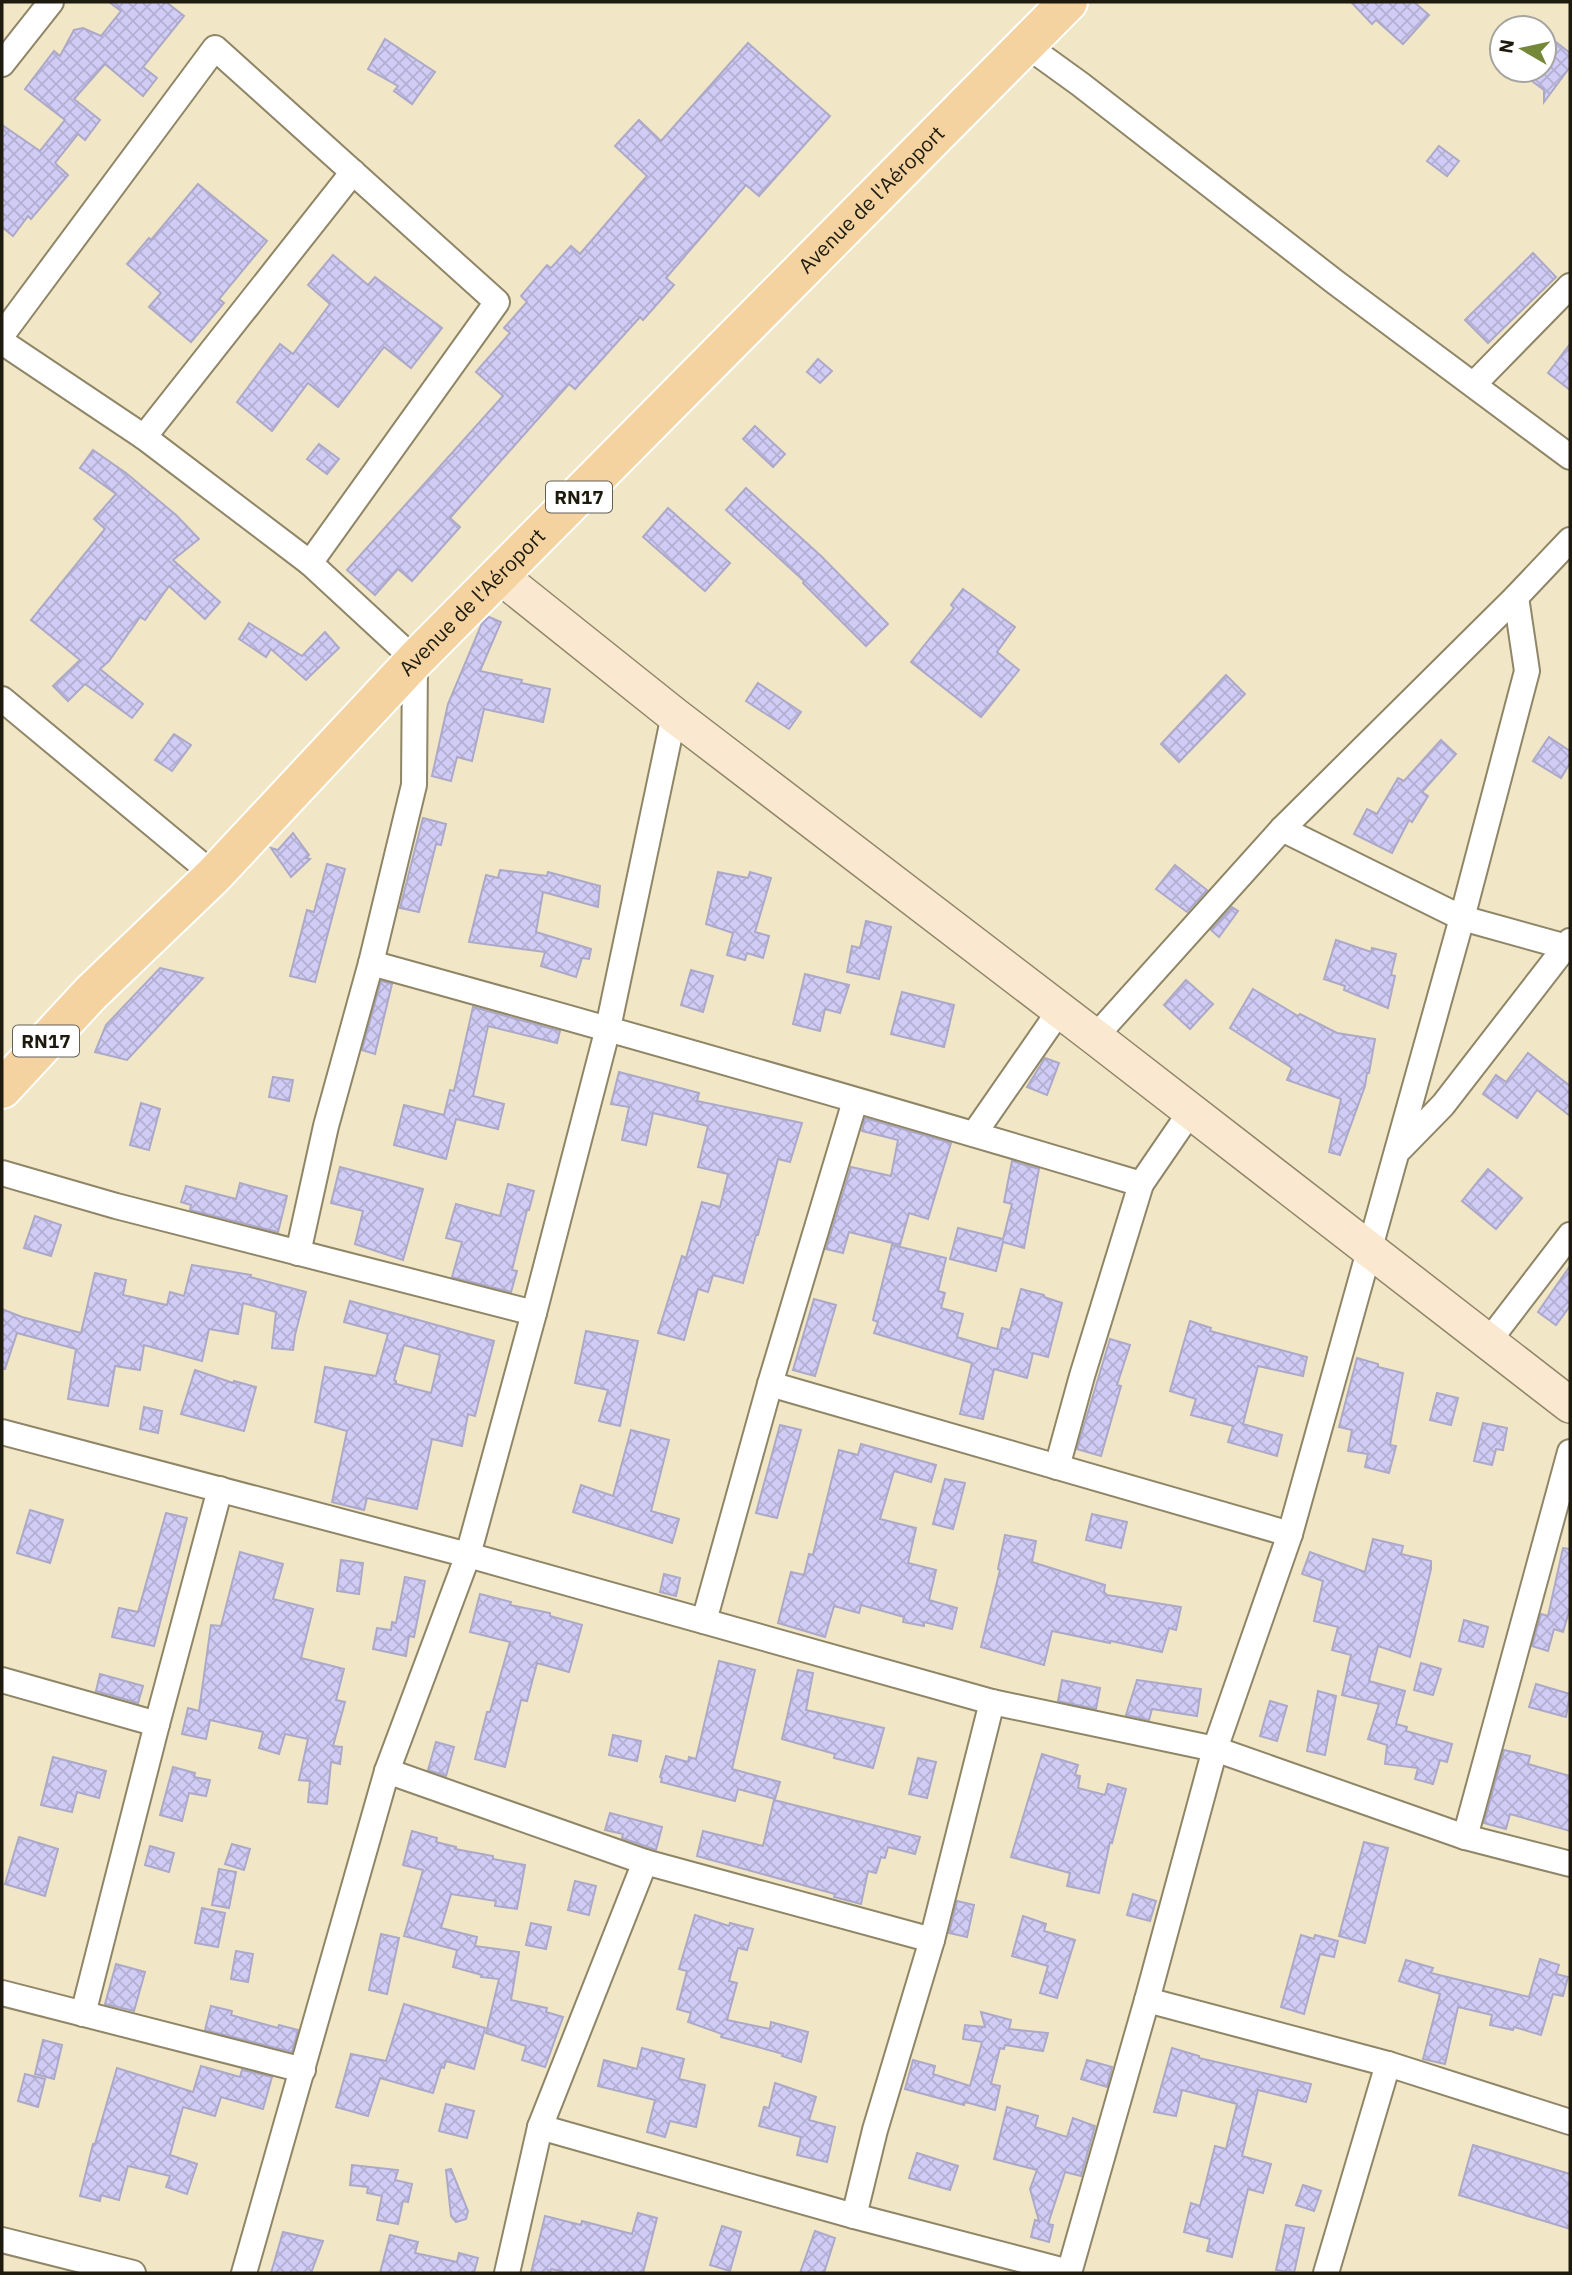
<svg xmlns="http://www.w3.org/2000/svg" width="1572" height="2275" font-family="'IBM Plex Sans',sans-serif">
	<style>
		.building { fill: url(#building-cross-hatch); stroke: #aca9c8; stroke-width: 2; fill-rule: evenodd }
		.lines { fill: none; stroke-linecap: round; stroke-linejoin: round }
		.street-casing { stroke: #8f8567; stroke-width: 28 }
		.secondary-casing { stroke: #8f8567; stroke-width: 38 }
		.primary-casing { stroke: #fff; stroke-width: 42 }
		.street { stroke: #fff; stroke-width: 24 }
		.secondary { stroke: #fae9d0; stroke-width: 35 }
		.primary { stroke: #f4d3a1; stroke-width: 38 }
		.labels { text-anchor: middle; stroke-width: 5; stroke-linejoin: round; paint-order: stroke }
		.shield { fill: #fff; stroke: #625f56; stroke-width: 2 }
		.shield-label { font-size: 19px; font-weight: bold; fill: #1e1b0e }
		.street-label { font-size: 21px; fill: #1e1b0e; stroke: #fff }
	</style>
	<defs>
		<pattern id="building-cross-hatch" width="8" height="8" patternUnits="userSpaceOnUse" patternTransform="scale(1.75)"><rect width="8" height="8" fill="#d1ccf6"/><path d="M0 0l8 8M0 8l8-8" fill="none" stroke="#b3afd2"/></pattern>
	</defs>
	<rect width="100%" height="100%" fill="#f1e7c6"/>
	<g class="building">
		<polygon points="109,2 166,2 184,16 143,67 157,78 143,96 105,64 74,99 100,120 85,140 78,134 55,163 68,175 31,219 28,216 13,236 2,227 2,125 40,151 65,120 25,89 54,51 60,56 74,30 83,28 101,36 121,11"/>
		<polygon points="1351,2 1414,2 1429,15 1403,44 1376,20 1372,24"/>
		<polygon points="385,39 435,72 412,104 394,91 398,86 368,69"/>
		<polygon points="1556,42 1570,53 1570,67 1544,102 1544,90 1517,70 1544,70 1544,57"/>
		<polygon points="748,43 830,116 759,196 746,185 666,278 674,285 643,320 640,317 575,389 569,384 450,518 460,527 412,581 398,569 375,595 347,570 503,396 476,372 510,333 504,328 527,302 521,296 547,265 551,268 571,246 580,254 647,176 615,146 639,120 661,141"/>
		<polygon points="1439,146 1459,161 1447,176 1427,161"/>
		<polygon points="198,184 267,241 219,299 224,303 191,342 149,307 161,293 127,264 149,238 151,240"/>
		<polygon points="1533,253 1556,277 1488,343 1465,320"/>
		<polygon points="333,255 368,285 375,277 442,328 411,368 384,347 338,407 308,383 272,431 237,402 280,344 293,354 330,304 308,285"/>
		<polygon points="1570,344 1570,390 1548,373"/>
		<polygon points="818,359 832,371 820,383 807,372"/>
		<polygon points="755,426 785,454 773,467 743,439"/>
		<polygon points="319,444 339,459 327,474 307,459"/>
		<polygon points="93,450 126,473 176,515 199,539 173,560 220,602 205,619 169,586 145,620 140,617 109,661 100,669 143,704 132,718 85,684 68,701 53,686 80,660 31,620 105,529 94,519 116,494 80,468"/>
		<polygon points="746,488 821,556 888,624 866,646 803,583 804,581 726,510"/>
		<polygon points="668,508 730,563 705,591 643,537"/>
		<polygon points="963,589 1015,627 997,652 1019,670 981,717 911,662 954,608 951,605"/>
		<polygon points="489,617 501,622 480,671 522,680 521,683 550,689 543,722 484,709 472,761 457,757 451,781 432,776 448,704 482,623"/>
		<polygon points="249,623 302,656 325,632 339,648 306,680 271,649 266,657 239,639"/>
		<polygon points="1226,675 1245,694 1179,762 1161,744"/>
		<polygon points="758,683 801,712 789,729 746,701"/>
		<polygon points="174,734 191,745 172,771 155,760"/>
		<polygon points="1549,737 1570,751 1570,763 1561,778 1533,761"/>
		<polygon points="1441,740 1456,754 1422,792 1428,796 1412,822 1409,820 1392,853 1354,834 1367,809 1377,814 1398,778 1404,781"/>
		<polygon points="423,818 446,824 441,845 436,844 419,912 400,908"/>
		<polygon points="293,833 309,855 306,858 310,859 291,877 271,848 278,850"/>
		<polygon points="327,864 345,869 315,982 290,976 307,910 314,912"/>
		<polygon points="1175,865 1207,890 1187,912 1156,889"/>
		<polygon points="500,870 547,876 548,872 600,886 598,907 543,892 536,932 591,949 589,959 582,958 576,977 541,966 545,952 469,942 486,875 498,878"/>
		<polygon points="718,872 748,878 750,872 771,878 755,932 769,936 763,958 747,953 745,960 727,955 733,933 706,924"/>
		<polygon points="1232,907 1238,911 1219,937 1211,930"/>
		<polygon points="866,921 891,927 879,979 847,972 852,946 860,948"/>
		<polygon points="1336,940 1371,952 1372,948 1396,954 1391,975 1395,976 1388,1008 1344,990 1345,986 1324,979"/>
		<polygon points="160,968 203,978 127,1060 95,1052 106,1025"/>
		<polygon points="691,970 713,976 703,1012 681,1005"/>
		<polygon points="805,974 849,985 840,1013 825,1009 820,1031 793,1024"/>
		<polygon points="1186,980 1213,1004 1190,1029 1164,1005"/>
		<polygon points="381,981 392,984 375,1054 362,1050"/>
		<polygon points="1253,989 1298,1016 1300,1014 1337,1033 1375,1039 1369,1073 1367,1073 1365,1086 1340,1155 1329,1152 1341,1099 1287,1080 1292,1068 1230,1028"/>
		<polygon points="902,992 954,1005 944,1047 891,1034"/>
		<polygon points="473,1007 560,1031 557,1043 488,1026 473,1096 504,1104 498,1129 456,1119 446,1159 394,1145 404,1105 444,1115 450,1090 454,1091"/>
		<polygon points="1528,1053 1570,1086 1570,1116 1537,1090 1517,1118 1483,1094 1496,1075 1506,1082"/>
		<polygon points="1045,1058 1059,1063 1047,1095 1027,1087"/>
		<polygon points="619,1072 699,1093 697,1101 802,1123 790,1162 778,1159 758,1235 756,1235 743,1283 713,1275 708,1292 698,1289 684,1340 658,1333 682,1256 686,1258 702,1202 720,1207 728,1174 698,1167 708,1126 653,1113 646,1145 622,1140 629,1107 611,1104"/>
		<polygon points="273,1077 293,1080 289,1101 269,1097"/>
		<polygon points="141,1103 160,1109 149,1150 130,1145"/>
		<polygon points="865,1118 951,1143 928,1219 909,1213 900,1245 849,1232 843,1253 826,1249 851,1167 891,1176 898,1140 862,1131"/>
		<polygon points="1012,1161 1039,1169 1024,1248 1003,1242 996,1271 950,1259 958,1228 1003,1239 1012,1204 1004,1202"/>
		<polygon points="340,1167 423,1189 403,1260 355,1244 363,1211 331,1203"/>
		<polygon points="1488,1169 1522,1198 1496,1229 1462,1201"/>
		<polygon points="240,1183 287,1196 278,1232 190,1210 191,1205 181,1202 186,1186 236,1199"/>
		<polygon points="508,1184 534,1191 529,1210 527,1210 512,1270 517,1271 511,1292 452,1277 462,1242 446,1238 456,1204 500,1216"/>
		<polygon points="35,1216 61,1225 51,1256 24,1248"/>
		<polygon points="892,1245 946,1258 938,1291 945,1293 941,1308 963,1314 957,1337 997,1349 1002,1328 1010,1330 1021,1289 1044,1295 1044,1297 1062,1303 1048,1357 1033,1353 1027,1378 994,1369 983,1419 960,1414 972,1363 874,1333 878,1322 873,1320"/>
		<polygon points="192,1265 251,1275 250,1277 306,1292 295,1335 293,1350 272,1348 276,1312 243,1303 238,1334 209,1329 202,1361 144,1345 140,1370 115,1366 108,1406 68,1399 76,1349 17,1333 5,1369 2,1369 2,1309 22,1317 81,1333 95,1273 126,1280 123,1295 167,1305 170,1292 184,1296"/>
		<polygon points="1570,1266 1570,1306 1556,1325 1538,1312"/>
		<polygon points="814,1299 836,1305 815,1376 793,1370"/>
		<path d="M 350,1301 L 494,1341 L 475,1416 L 468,1414 L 462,1446 L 432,1439 L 417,1509 L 367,1498 L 364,1510 L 332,1502 L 347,1431 L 315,1422 L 325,1367 L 376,1376 L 388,1334 L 344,1322 ZM 404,1345 L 440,1355 L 431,1393 L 396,1384 L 396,1381 L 394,1380 Z"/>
		<polygon points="1190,1321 1211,1328 1210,1331 1307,1357 1303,1376 1258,1366 1243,1424 1282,1435 1277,1456 1228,1442 1233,1426 1191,1415 1196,1399 1170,1391"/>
		<polygon points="586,1331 638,1341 620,1426 599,1421 608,1390 575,1383"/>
		<polygon points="1110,1339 1130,1345 1117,1385 1121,1386 1101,1456 1077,1449"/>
		<polygon points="1357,1358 1378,1364 1378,1367 1403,1373 1390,1445 1396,1446 1389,1473 1365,1467 1368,1454 1348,1451 1352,1430 1339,1427"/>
		<polygon points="195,1370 233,1383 234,1381 256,1387 244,1431 181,1414"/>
		<polygon points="1437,1393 1458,1398 1451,1425 1430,1420"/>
		<polygon points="144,1407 162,1411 158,1433 140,1429"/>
		<polygon points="1483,1423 1507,1428 1503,1450 1496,1449 1492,1465 1474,1461"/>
		<polygon points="780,1425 801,1430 777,1518 756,1513"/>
		<polygon points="631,1430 669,1440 651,1511 679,1519 672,1543 573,1512 581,1485 613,1496"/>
		<polygon points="861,1444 936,1465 931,1482 894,1471 880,1519 916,1528 908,1563 936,1570 929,1600 957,1608 952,1629 924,1622 924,1626 903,1622 904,1617 861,1605 859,1613 834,1606 825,1637 778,1623 791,1572 804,1575 809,1554 813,1555 839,1450 858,1455"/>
		<polygon points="945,1479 965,1483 953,1529 933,1524"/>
		<polygon points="30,1510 63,1520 50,1563 17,1553"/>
		<polygon points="166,1513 187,1518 154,1646 112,1637 119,1608 138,1612"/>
		<polygon points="1092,1514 1127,1522 1121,1548 1086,1540"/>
		<polygon points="1005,1535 1036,1541 1032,1562 1105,1585 1104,1592 1107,1595 1181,1607 1176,1630 1169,1628 1162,1652 1111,1641 1110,1643 1052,1631 1044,1665 981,1647 1000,1570 998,1569"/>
		<polygon points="1373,1539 1403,1546 1401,1554 1431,1561 1431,1569 1410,1657 1378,1646 1369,1681 1405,1691 1396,1724 1407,1727 1406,1731 1452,1744 1447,1762 1440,1760 1433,1784 1415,1779 1418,1768 1385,1764 1387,1745 1368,1739 1379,1704 1342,1695 1351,1655 1332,1650 1338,1627 1314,1621 1323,1581 1302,1574 1310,1552 1365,1572"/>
		<polygon points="1563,1548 1570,1549 1570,1608 1563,1632 1554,1629 1548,1651 1532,1646 1541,1614 1548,1616"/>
		<polygon points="240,1552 283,1564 273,1599 313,1609 301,1658 344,1669 336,1700 345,1702 333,1746 342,1747 340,1764 331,1762 327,1804 308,1802 310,1781 299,1780 308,1739 285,1734 279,1754 259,1748 263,1732 210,1720 206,1739 182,1734 188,1708 199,1711 211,1625 221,1626"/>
		<polygon points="341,1560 363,1563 359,1594 337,1591"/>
		<polygon points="664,1574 680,1578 676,1596 660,1592"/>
		<polygon points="405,1577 425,1581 414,1637 409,1636 406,1656 373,1649 377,1628 391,1630 392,1622 396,1623"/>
		<polygon points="480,1594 511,1602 510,1605 550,1613 550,1616 582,1625 569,1672 537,1663 527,1701 521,1700 505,1767 475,1759 487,1712 490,1712 510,1642 470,1632"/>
		<polygon points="1464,1620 1488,1627 1483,1647 1459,1641"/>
		<polygon points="719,1661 755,1670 732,1769 780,1782 775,1799 738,1789 735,1801 661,1782 662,1778 660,1777 666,1756 688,1762 689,1757 696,1759"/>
		<polygon points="1421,1663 1441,1669 1433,1695 1414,1690"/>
		<polygon points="798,1670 813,1673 806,1710 884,1728 873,1768 834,1758 835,1754 782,1739"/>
		<polygon points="100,1674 143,1686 138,1703 96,1691"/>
		<polygon points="1062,1680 1100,1688 1096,1709 1058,1701"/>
		<polygon points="1137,1680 1201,1689 1197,1716 1152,1709 1149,1720 1126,1715"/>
		<polygon points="1536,1684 1570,1694 1566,1717 1529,1707"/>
		<polygon points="1318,1691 1336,1696 1325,1755 1307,1751"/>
		<polygon points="1270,1701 1287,1706 1277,1741 1260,1736"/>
		<polygon points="613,1735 641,1741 637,1761 609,1755"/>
		<polygon points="436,1742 454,1747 446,1776 428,1770"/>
		<polygon points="1504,1750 1530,1756 1528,1764 1570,1776 1570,1831 1510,1814 1506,1829 1484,1823"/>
		<polygon points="1042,1754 1078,1765 1075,1775 1080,1776 1078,1788 1105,1795 1108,1784 1126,1789 1112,1843 1110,1842 1099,1893 1067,1886 1070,1873 1011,1857"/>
		<polygon points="53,1757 106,1771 99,1798 77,1792 72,1812 41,1805"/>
		<polygon points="918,1758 936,1762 927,1798 909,1794"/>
		<polygon points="173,1767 195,1773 194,1777 210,1780 206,1796 189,1793 182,1821 160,1815"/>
		<polygon points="774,1800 920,1837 915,1854 888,1847 885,1858 881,1857 876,1873 868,1871 861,1904 834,1897 835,1894 697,1856 703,1831 763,1846"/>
		<polygon points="610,1813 662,1827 656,1850 622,1838 623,1834 605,1830"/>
		<polygon points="412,1831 437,1838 436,1842 456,1847 455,1849 493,1856 493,1859 525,1865 517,1909 495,1906 496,1901 451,1894 441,1928 477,1937 475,1946 519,1952 511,2000 547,2008 546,2012 563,2017 545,2067 522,2060 526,2046 486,2033 499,1979 481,1977 482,1975 453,1967 457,1950 404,1936 423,1870 403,1865"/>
		<polygon points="19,1837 58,1849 45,1896 5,1884"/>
		<polygon points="1364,1842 1388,1848 1365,1943 1339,1936"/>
		<polygon points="232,1844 250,1849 244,1870 225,1864"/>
		<polygon points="150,1846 174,1853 169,1872 145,1865"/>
		<polygon points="219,1869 236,1872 229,1908 212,1905"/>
		<polygon points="575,1881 596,1886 589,1915 568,1910"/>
		<polygon points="1133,1894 1156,1901 1150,1921 1127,1915"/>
		<polygon points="957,1901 974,1905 967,1937 949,1933"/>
		<polygon points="202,1908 225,1913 218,1947 195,1943"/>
		<polygon points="695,1915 729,1926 730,1923 753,1929 747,1950 738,1948 729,1981 737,1983 727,2020 770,2029 771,2022 808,2032 801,2062 782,2056 783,2054 721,2037 722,2034 688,2022 691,2013 677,2009 687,1971 679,1969"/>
		<polygon points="1023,1916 1046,1924 1044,1931 1075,1940 1057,1998 1040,1993 1048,1966 1012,1956"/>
		<polygon points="531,1923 551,1927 546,1949 526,1945"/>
		<polygon points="381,1934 399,1938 387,1994 369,1990"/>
		<polygon points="1301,1935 1314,1939 1315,1935 1338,1941 1334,1957 1320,1954 1304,2014 1281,2007"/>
		<polygon points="236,1951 253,1954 248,1982 231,1979"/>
		<polygon points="1540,1959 1559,1965 1556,1974 1568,1977 1563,1996 1553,1994 1541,2035 1514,2027 1513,2030 1490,2025 1492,2015 1458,2007 1445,2064 1423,2059 1440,1994 1399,1981 1406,1960 1433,1968 1431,1973 1529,1997"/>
		<polygon points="116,1964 145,1972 134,2011 105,2004"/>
		<polygon points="404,2004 485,2028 474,2069 446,2061 444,2068 441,2067 433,2093 380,2078 368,2116 336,2107 351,2054 386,2061"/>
		<polygon points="211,2006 232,2011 231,2015 278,2028 279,2025 298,2030 292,2052 205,2030"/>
		<polygon points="981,2012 1011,2020 1009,2029 1048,2033 1043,2051 1005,2045 1004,2049 1000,2048 991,2084 1000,2086 995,2110 965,2102 964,2105 905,2089 913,2060 935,2066 933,2074 970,2086 982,2042 963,2039 965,2025 985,2027"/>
		<polygon points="43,2040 62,2045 54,2079 35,2074"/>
		<polygon points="642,2048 684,2059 679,2079 705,2085 696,2127 670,2121 665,2137 647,2132 655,2100 598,2086 604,2060 637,2069"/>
		<polygon points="1172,2048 1199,2056 1199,2058 1311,2084 1306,2102 1258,2090 1242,2156 1271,2164 1263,2193 1248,2189 1232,2257 1207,2251 1210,2239 1184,2232 1191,2203 1200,2206 1215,2146 1226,2149 1237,2104 1182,2090 1176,2116 1154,2112"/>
		<polygon points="1087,2060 1112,2067 1107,2087 1081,2079"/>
		<polygon points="201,2066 240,2077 242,2070 272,2077 263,2109 221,2097 215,2116 183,2107 170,2155 197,2164 187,2194 166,2187 170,2176 128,2166 119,2200 101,2195 100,2201 80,2196 93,2144 95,2144 117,2068 193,2092"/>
		<polygon points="25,2074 45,2079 38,2107 18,2101"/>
		<polygon points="775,2083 816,2097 809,2120 835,2127 827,2162 797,2155 801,2137 759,2126 764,2107 769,2108"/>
		<polygon points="446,2104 474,2111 467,2138 439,2131"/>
		<polygon points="1007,2107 1038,2116 1035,2127 1067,2137 1073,2118 1095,2126 1081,2176 1065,2172 1048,2224 1053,2225 1049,2242 1031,2237 1035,2220 1039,2221 1030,2189 1037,2170 994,2159"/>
		<polygon points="1473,2145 1570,2174 1570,2229 1459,2195"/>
		<polygon points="917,2153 958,2166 950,2190 909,2178"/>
		<polygon points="352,2165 398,2170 395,2180 412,2184 408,2202 403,2201 398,2224 377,2220 382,2196 367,2193 368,2187 350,2185"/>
		<polygon points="451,2169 468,2211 466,2219 456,2222 451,2216 446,2170"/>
		<polygon points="1303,2185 1321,2191 1314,2211 1296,2205"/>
		<polygon points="638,2213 657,2218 643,2273 569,2273 551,2269 550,2273 531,2273 545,2216 581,2225 582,2221 632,2234"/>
		<polygon points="1286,2225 1304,2228 1294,2273 1276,2270"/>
		<polygon points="722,2226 741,2232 730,2271 710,2265"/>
		<polygon points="815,2231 835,2238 824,2273 800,2273"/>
		<polygon points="283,2232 323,2241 311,2273 271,2273"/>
		<polygon points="390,2235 418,2242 415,2253 457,2262 459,2253 478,2258 474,2273 380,2273"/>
	</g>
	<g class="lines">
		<defs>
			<g id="street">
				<polyline points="1026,45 1080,84 1335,282 1570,457"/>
				<polyline points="2,64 51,2"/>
				<polyline points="2,335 215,48 497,302 310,563"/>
				<polyline points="2,342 144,437 310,563 415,660 414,785 371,963 326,1126 298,1253"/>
				<polyline points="1474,384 1570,286"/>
				<polyline points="144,437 353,172"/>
				<polyline points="2,699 214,875"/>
				<polyline points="1282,829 1462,918 1570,948"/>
				<path d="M 371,963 C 628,1034 885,1107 1141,1184"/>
				<polyline points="1095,1037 1282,829 1516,597 1570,540"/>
				<polyline points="974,1134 1060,1010"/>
				<polyline points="1400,1149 1443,1105 1570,941"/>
				<polyline points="2,1173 116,1206 534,1313"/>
				<polyline points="1488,1342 1570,1235"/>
				<polyline points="770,1384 1290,1534"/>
				<polyline points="2,1432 468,1555 992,1702 1215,1749 1465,1837 1570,1864"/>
				<polyline points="1057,1467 1082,1376 1141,1184 1191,1111"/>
				<polyline points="704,1621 770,1384 855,1101"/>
				<polyline points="2,1680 157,1724"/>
				<polyline points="387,1771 645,1862 932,1940"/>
				<polyline points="1465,1837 1570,1452"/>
				<polyline points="2,1993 303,2070"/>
				<polyline points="1147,2000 1388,2064 1570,2122"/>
				<polyline points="83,2014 157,1724 220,1489"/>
				<polyline points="540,2127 854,2216 1069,2272"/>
				<polyline points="854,2216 875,2130 932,1940 992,1702"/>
				<polyline points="2,2240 133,2273"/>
				<polyline points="244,2273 387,1771 468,1555 534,1313 608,1028 674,715"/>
				<polyline points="507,2273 540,2127 645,1862"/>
				<polyline points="1069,2273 1147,2000 1215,1749 1290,1534 1462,918 1527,671 1516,597"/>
				<polyline points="1326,2273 1388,2064"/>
			</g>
			<polyline id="secondary" points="500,576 674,715 1095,1037 1570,1405"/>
			<g id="primary">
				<path id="s1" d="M 2,1089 L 91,993 L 214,875 L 415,660 L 1068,2"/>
			</g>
		</defs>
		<use href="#street" class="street-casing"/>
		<use href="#secondary" class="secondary-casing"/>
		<use href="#primary" class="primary-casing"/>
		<use href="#street" class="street"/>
		<use href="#secondary" class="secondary"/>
		<use href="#primary" class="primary"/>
	</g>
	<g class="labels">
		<g class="shield">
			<rect x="546" y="481.5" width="66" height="31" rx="5"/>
			<rect x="13" y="1025.5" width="66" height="31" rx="5"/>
		</g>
		<g class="shield-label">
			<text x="579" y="504">RN17</text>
			<text x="46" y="1048">RN17</text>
		</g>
		<g class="street-label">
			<text dy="7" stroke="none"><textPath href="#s1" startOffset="1244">Avenue de l'Aéroport</textPath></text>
			<text dy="7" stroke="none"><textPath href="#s1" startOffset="677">Avenue de l'Aéroport</textPath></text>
		</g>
	</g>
	<rect width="1572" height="2275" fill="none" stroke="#1e1b0e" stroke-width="7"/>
	<g transform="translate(1523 49) rotate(279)"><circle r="33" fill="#ffffff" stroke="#a5a49f" stroke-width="2"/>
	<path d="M0-5L12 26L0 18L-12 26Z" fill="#748838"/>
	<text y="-10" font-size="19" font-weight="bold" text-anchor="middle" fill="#1e1b0e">N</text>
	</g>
</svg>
